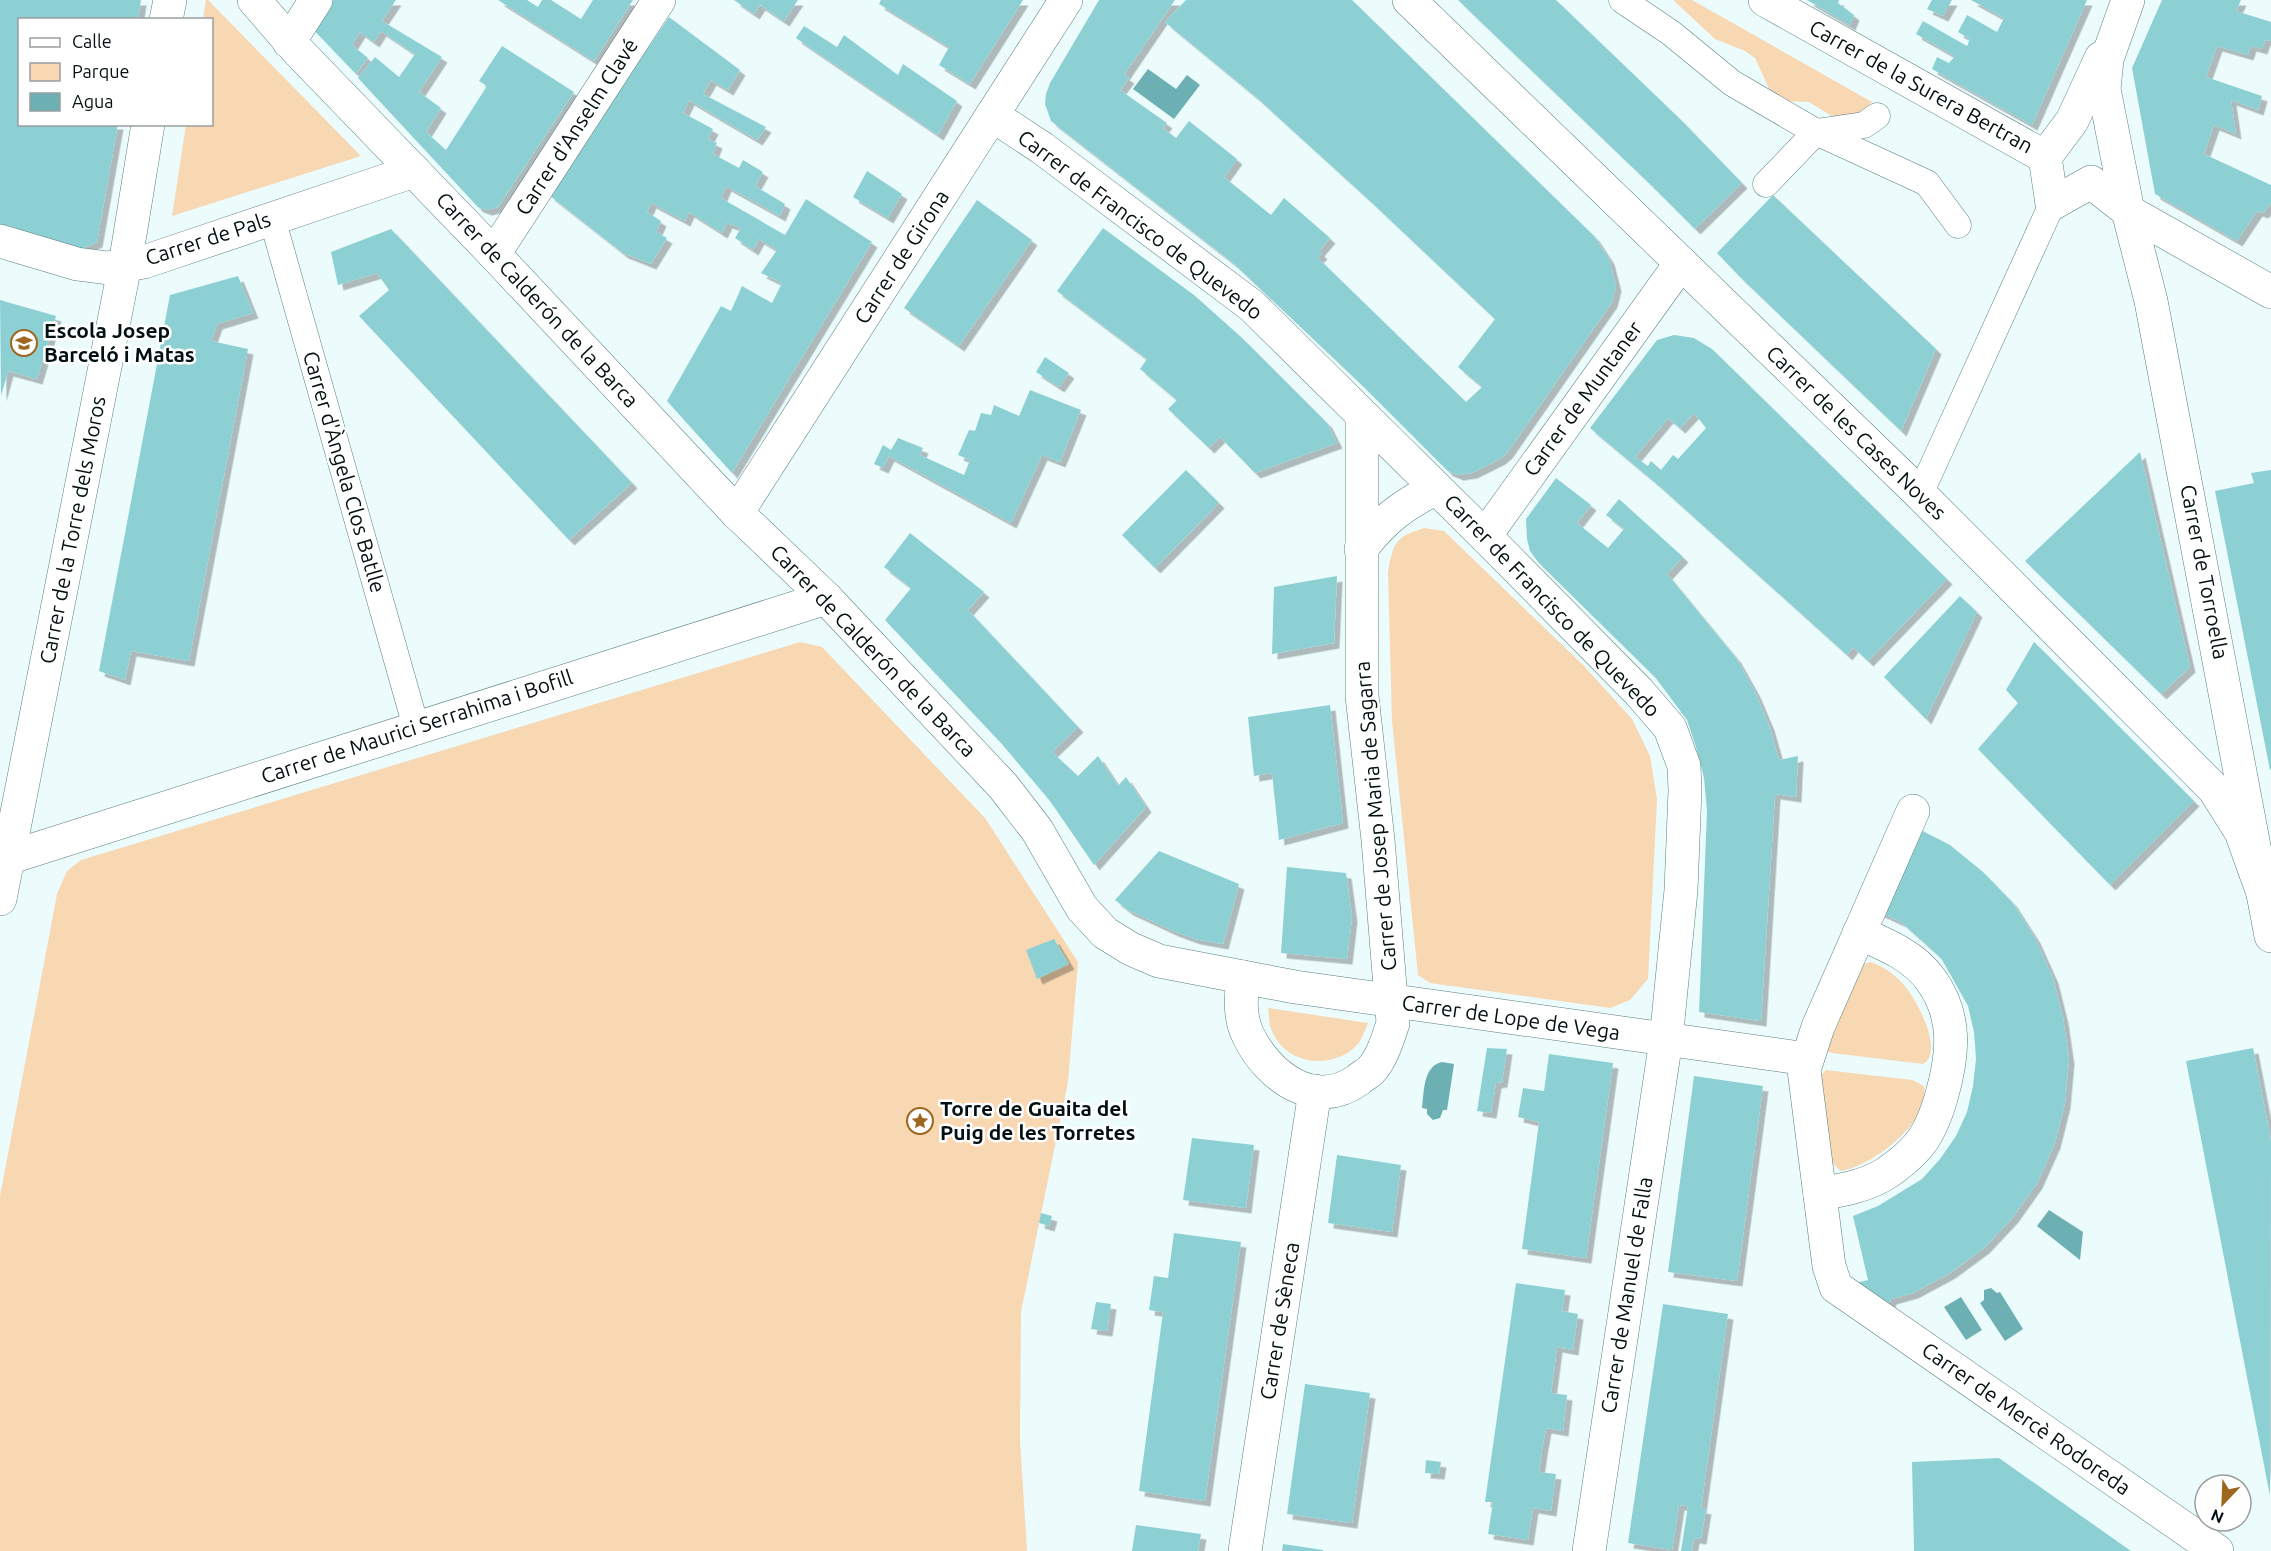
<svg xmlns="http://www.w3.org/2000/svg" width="2271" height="1551" font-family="Ubuntu,sans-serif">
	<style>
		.green { fill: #f8d7b3 }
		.water { fill: #6db0b3 }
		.building { fill: #8dd0d4; fill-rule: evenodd; filter: url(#shadow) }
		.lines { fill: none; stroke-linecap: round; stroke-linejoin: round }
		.pedestrian-casing { stroke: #587e81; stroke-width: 27 }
		.minor-casing { stroke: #587e81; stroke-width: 34 }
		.pedestrian { stroke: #fff; stroke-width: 26 }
		.minor { stroke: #fff; stroke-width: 33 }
		.labels { text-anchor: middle; stroke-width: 5; stroke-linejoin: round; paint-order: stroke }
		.street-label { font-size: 21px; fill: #031011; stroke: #fff }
		.poi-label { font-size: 21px; font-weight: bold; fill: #031011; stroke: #fff; text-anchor: start }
	</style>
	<defs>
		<filter id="shadow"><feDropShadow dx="5.5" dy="5.5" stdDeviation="0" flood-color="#0004"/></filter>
	</defs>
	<rect width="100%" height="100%" fill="#ecfcfd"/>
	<g class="green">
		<polygon points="206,0 208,0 361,156 172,216 186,125 212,124 212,20 203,19"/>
		<polygon points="1673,0 1692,0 1872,102 1859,118 1835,118 1809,102 1781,101 1773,97 1755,58 1745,51 1715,39"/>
		<path d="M 1424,528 L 1444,531 L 1584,666 L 1632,719 L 1650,756 L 1657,799 L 1648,979 L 1630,1000 L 1610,1008 L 1430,983 L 1418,975 L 1392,721 L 1388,572 C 1393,543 1395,537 1424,528 Z"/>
		<polygon points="800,642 822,647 985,818 1078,962 1068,1082 1021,1312 1020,1440 1027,1551 0,1551 0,1196 57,894 67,871 81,860"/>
		<path d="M 1870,962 C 1884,966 1895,975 1904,985 C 1916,999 1945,1051 1923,1064 L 1832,1053 L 1827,1051 L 1825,1041 L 1862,965 Z"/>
		<path d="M 1268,1008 L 1368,1023 C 1365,1030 1362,1039 1358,1044 C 1332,1072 1282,1065 1270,1026 C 1269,1021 1269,1014 1268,1008 Z"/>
		<path d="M 1826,1070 L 1912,1080 L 1924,1086 C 1932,1121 1872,1166 1841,1171 L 1830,1161 L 1819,1078 Z"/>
	</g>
	<g class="water">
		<polygon points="1148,69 1176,89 1187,75 1200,85 1174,119 1133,89"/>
		<path d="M 1442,1062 L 1454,1064 L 1447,1110 L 1443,1110 L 1440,1118 L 1433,1120 L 1427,1114 L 1427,1109 L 1422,1108 C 1424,1092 1423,1066 1442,1062 Z"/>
		<polygon points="2049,1210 2083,1232 2080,1260 2037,1226"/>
		<polygon points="1991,1288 1997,1293 2000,1292 2023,1329 2005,1341 1980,1303 1984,1300 1984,1290"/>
		<polygon points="1961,1297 1982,1330 1966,1340 1944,1307"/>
	</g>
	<g class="building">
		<polygon points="0,0 141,0 138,20 20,20 20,124 118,124 97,242 79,250 0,225"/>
		<polygon points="326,0 396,0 382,21 442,57 419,92 441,108 426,132 446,150 487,86 479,81 502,46 574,92 498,207 487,210 478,207 358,78 375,57 399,77 415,54 381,31 374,42 360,32 352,45 368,58 356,74 310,26"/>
		<polygon points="498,0 527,0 538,7 542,0 551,0 581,19 593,0 633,0 594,61"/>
		<polygon points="734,0 798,0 784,21 760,5 754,14"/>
		<polygon points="881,0 1023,0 970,84 939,65 949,47 879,4"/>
		<polygon points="1099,0 1175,0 1124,75 1129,78 1120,90 1167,123 1163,128 1176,138 1189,121 1237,159 1224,177 1271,215 1284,198 1330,238 1319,251 1322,254 1318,258 1466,402 1482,387 1458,367 1495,319 1369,200 1256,97 1165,22 1186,0 1352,0 1594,236 1609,259 1616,286 1612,302 1507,453 1500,459 1472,473 1458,475 1448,471 1362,385 1233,263 1051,121 1045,104 1046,94 1050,83"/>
		<polygon points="1458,0 1556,0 1680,119 1742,183 1695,229 1652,186"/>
		<polygon points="1807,0 1839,0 1838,3 1854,15 1850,25"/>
		<polygon points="1932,0 1952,0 1943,16 1927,9"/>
		<polygon points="1971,0 2087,0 2032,125 1932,69 1937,57 1949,63 1955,56 1916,34 1923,21 1967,46 1970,39 1958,32 1967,15 1997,32 2004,18"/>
		<polygon points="2162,0 2241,0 2236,11 2271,22 2271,41 2265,40 2262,49 2251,46 2248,55 2217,46 2206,77 2262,96 2258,110 2231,100 2236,134 2214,125 2204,154 2271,185 2271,203 2263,213 2257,211 2237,241 2155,194 2132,68"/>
		<polygon points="669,17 740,70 728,90 711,80 703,94 766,127 757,140 689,100 683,113 713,129 708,139 717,143 713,154 739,168 743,160 763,172 755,186 785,204 780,216 726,186 721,198 785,235 806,199 872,242 732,473 667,401 721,306 731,311 742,286 772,303 782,283 761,273 777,250 759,239 753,250 735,238 741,228 727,223 722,233 689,212 685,221 651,203 647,212 661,221 656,232 667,238 651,264 623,253 549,195"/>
		<polygon points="804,26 837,47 844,35 898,75 903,64 957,101 938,135 796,38"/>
		<polygon points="867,171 902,194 888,218 853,197"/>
		<polygon points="1773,195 1936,349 1901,431 1741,278 1717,253"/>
		<polygon points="977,200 1032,240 959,346 904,308"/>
		<polygon points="1103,228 1194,295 1241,337 1327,423 1337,443 1255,473 1220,437 1209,448 1168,409 1177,400 1140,369 1147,359 1057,291"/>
		<polygon points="391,229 632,483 569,540 359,316 389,290 377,273 338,285 331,252"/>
		<polygon points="238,276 253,313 217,324 211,341 248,349 189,661 131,651 125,680 99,671 170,295"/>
		<polygon points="0,300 56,316 37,379 8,371 1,396"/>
		<path d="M 1674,335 L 1694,338 L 1712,349 L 1947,579 L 1868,661 L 1853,647 L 1847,655 L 1657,484 L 1590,428 L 1657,340 ZM 1694,413 L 1706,428 L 1678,459 L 1673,455 L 1661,470 L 1651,461 L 1648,466 L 1635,457 L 1668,418 L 1680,428 Z"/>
		<polygon points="1045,357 1069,373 1059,387 1036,372"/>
		<polygon points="1030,390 1081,410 1060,462 1042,455 1011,523 889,456 883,468 874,464 883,445 891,450 898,438 923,448 920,455 964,475 970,460 958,455 969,430 975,431 981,413 991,415 994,405 1019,416"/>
		<polygon points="2140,452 2190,667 2161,694 2025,561"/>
		<polygon points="1186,470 1219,503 1155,568 1122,535"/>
		<polygon points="2271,470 2271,770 2270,770 2215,491 2254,483 2251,473"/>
		<polygon points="1556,478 1591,505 1577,523 1608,548 1624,529 1606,515 1619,499 1683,557 1667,574 1736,658 1755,692 1769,725 1779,760 1798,756 1796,797 1775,794 1761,1021 1699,1012 1707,811 1704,778 1696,747 1687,720 1655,677 1538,562 1530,551 1527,539 1526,519"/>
		<polygon points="910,533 984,592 968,610 1078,727 1052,752 1078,776 1098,756 1118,786 1126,777 1146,807 1094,865 1050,801 1001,743 885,620 911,588 884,567"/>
		<polygon points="1337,576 1334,643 1272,654 1274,587"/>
		<polygon points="1960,596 1977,612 1926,719 1884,677"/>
		<polygon points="2034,642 2194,801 2110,885 1978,749 2018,703 2006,690"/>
		<polygon points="1330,705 1343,823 1279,840 1272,773 1254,776 1248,717"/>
		<polygon points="1913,826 1950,845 1983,872 2012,902 2035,938 2053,978 2063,1018 2069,1059 2065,1103 2055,1143 2037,1183 2013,1217 1984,1248 1950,1273 1913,1293 1891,1299 1888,1308 1852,1284 1868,1280 1853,1216 1878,1206 1922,1179 1940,1159 1956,1136 1967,1112 1973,1086 1976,1059 1974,1032 1968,1006 1941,958 1901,922 1877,911"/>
		<polygon points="1159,851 1239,884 1223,944 1195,939 1173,931 1128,910 1115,900"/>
		<polygon points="1287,867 1346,873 1352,917 1347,959 1281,953"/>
		<polygon points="1054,939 1069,964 1037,979 1026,950"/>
		<polygon points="1487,1048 1507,1049 1502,1082 1496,1083 1491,1113 1477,1111"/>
		<polygon points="2253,1048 2271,1141 2270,1496 2186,1061"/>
		<polygon points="1549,1054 1613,1063 1586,1258 1522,1249 1539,1122 1518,1117 1523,1088 1544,1091"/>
		<polygon points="1694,1076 1763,1086 1737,1281 1668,1272"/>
		<polygon points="1192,1138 1254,1145 1246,1208 1183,1200"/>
		<polygon points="1337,1155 1401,1165 1392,1232 1328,1223"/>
		<polygon points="1041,1213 1052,1216 1049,1226 1039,1223"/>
		<polygon points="1174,1233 1241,1242 1205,1501 1139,1491 1163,1312 1149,1310 1154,1276 1168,1278"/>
		<polygon points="1516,1283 1565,1290 1562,1311 1578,1314 1573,1350 1557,1347 1551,1393 1567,1395 1563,1431 1546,1428 1542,1450 1539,1472 1556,1474 1551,1511 1533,1508 1528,1540 1488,1534 1493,1502 1485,1502"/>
		<polygon points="1096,1302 1111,1304 1107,1331 1091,1329"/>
		<polygon points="1663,1304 1728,1314 1701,1508 1706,1509 1701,1539 1694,1538 1692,1551 1681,1551 1688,1506 1679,1505 1672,1550 1628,1543"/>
		<polygon points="1305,1384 1370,1393 1352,1523 1287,1514"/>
		<polygon points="1999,1458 2131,1551 1914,1551 1912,1462"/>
		<polygon points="1426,1460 1441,1462 1439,1474 1425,1473"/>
		<polygon points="1136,1525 1201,1534 1198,1551 1132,1551"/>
		<polygon points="1283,1544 1323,1550 1323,1551 1282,1551"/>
	</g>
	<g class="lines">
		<defs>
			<g id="pedestrian">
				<polyline points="1622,0 1671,33 1732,83 1816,132 1927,183 1958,225"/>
				<polyline points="1766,184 1816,132 1864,125 1877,116"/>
				<polyline points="272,218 416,727"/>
				<polyline points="1920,494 2052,204"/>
			</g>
			<g id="minor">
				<polyline points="254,0 298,51 494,254 737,513 826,598 1003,786 1037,830 1082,908 1105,933 1131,949 1159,961 1295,987 1807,1059"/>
				<polyline points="1409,0 1920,494 2214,789 2241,832 2264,896"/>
				<polyline points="1765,0 2045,157"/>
				<polyline points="2128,0 2107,59 2104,89 2128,211 2151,301 2271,936"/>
				<polyline points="166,20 170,0"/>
				<polyline points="289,42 316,0"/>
				<polyline points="2101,58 2072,121 2045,157 2052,204 2091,182 2128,211 2271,292"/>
				<polyline points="992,115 1042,148 1252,306 1485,536 1639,692 1670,728 1684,766 1685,790 1681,890 1666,1040 1589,1551"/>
				<polyline points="0,241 77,264 108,268 144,262 414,171"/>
				<polyline points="494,254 659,0"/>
				<polyline points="737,513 1066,0"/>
				<polyline points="1485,536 1681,263"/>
				<path d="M 1361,549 C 1385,518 1402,506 1436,488"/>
				<polyline points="1913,811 1818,1027 1804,1070 1829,1266 1836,1287 2217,1551"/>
				<polyline points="8,858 826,598"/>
				<polyline points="0,899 125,265 148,124"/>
				<path d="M 1243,977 C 1241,997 1239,1017 1248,1035 C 1268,1077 1315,1111 1358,1080 C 1362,1076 1369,1073 1372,1069 C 1383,1056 1388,1038 1393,1023 L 1378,840 L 1362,696 L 1362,415"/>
				<path d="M 1820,1194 C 1842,1190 1866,1186 1885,1174 C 1896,1167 1909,1156 1917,1147 C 1929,1134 1936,1115 1941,1098 C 1953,1057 1958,1017 1931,980 C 1914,956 1885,944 1859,933"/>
				<polyline points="1245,1551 1315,1091"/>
			</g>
		</defs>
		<use href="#pedestrian" class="pedestrian-casing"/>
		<use href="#minor" class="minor-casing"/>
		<use href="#pedestrian" class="pedestrian"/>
		<use href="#minor" class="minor"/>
	</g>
	<defs>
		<symbol id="school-ring" viewBox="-11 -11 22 22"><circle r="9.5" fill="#fff" stroke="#9d6720" stroke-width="1.5"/><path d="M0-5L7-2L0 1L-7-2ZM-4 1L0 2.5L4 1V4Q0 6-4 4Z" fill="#9d6720"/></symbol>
		<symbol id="sight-ring" viewBox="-11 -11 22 22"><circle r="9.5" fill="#fff" stroke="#9d6720" stroke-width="1.5"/><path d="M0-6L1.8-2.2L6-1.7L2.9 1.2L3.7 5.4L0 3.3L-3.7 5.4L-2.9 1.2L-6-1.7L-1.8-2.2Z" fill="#9d6720"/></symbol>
	</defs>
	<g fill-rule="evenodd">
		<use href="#school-ring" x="9" y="328" width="30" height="30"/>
		<use href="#sight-ring" x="905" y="1106" width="30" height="30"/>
	</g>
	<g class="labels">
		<g class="street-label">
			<text transform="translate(1921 87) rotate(29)" y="7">Carrer de la Surera Bertran</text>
			<text transform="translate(577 127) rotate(-57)" y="7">Carrer d'Anselm Clavé</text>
			<text transform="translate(1140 225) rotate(37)" y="7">Carrer de Francisco de Quevedo</text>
			<text transform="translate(208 239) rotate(-18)" y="7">Carrer de Pals</text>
			<text transform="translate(902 257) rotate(-57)" y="7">Carrer de Girona</text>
			<text transform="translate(537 300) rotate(47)" y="7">Carrer de Calderón de la Barca</text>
			<text transform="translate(1583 399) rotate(-54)" y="7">Carrer de Muntaner</text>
			<text transform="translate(1856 433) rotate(44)" y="7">Carrer de les Cases Noves</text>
			<text transform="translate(344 472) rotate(74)" y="7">Carrer d'Àngela Clos Batlle</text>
			<text transform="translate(73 530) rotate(-79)" y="7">Carrer de la Torre dels Moros</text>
			<text transform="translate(2204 572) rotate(79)" y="7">Carrer de Torroella</text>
			<text transform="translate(1552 606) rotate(46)" y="7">Carrer de Francisco de Quevedo</text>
			<text transform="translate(873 651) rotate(46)" y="7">Carrer de Calderón de la Barca</text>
			<text transform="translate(417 727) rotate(-18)" y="7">Carrer de Maurici Serrahima i Bofill</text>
			<text transform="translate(1376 816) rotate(-95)" y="7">Carrer de Josep Maria de Sagarra</text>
			<text transform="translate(1511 1018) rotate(8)" y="7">Carrer de Lope de Vega</text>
			<text transform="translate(1627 1295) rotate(-81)" y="7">Carrer de Manuel de Falla</text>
			<text transform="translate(1280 1321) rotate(-81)" y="7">Carrer de Sèneca</text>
			<text transform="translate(2026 1419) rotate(35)" y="7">Carrer de Mercè Rodoreda</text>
		</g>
		<g class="poi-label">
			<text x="44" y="338">Escola Josep<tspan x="44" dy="24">Barceló i Matas</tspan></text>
			<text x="940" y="1116">Torre de Guaita del<tspan x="940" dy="24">Puig de les Torretes</tspan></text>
		</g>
	</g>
	<rect x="18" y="18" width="195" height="108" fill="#ffffff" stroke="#9a9fa0" stroke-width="1.5"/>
	<rect x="30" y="38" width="30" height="9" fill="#ffffff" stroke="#9a9fa0" stroke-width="1.5"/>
	<text x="72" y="48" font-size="18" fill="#031011">Calle</text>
	<rect x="30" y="63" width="30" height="18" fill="#f8d7b3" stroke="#9a9fa0" stroke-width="1.5"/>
	<text x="72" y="78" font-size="18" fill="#031011">Parque</text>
	<rect x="30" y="93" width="30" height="18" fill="#6db0b3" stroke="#9a9fa0" stroke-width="1.5"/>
	<text x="72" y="108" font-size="18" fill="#031011">Agua</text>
	<g transform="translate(2223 1503) rotate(203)"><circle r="28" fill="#ffffff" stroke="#9a9fa0" stroke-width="1.5"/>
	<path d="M0-4.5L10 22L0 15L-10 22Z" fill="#9d6720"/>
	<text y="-9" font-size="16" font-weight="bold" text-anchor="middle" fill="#031011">N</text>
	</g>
</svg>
